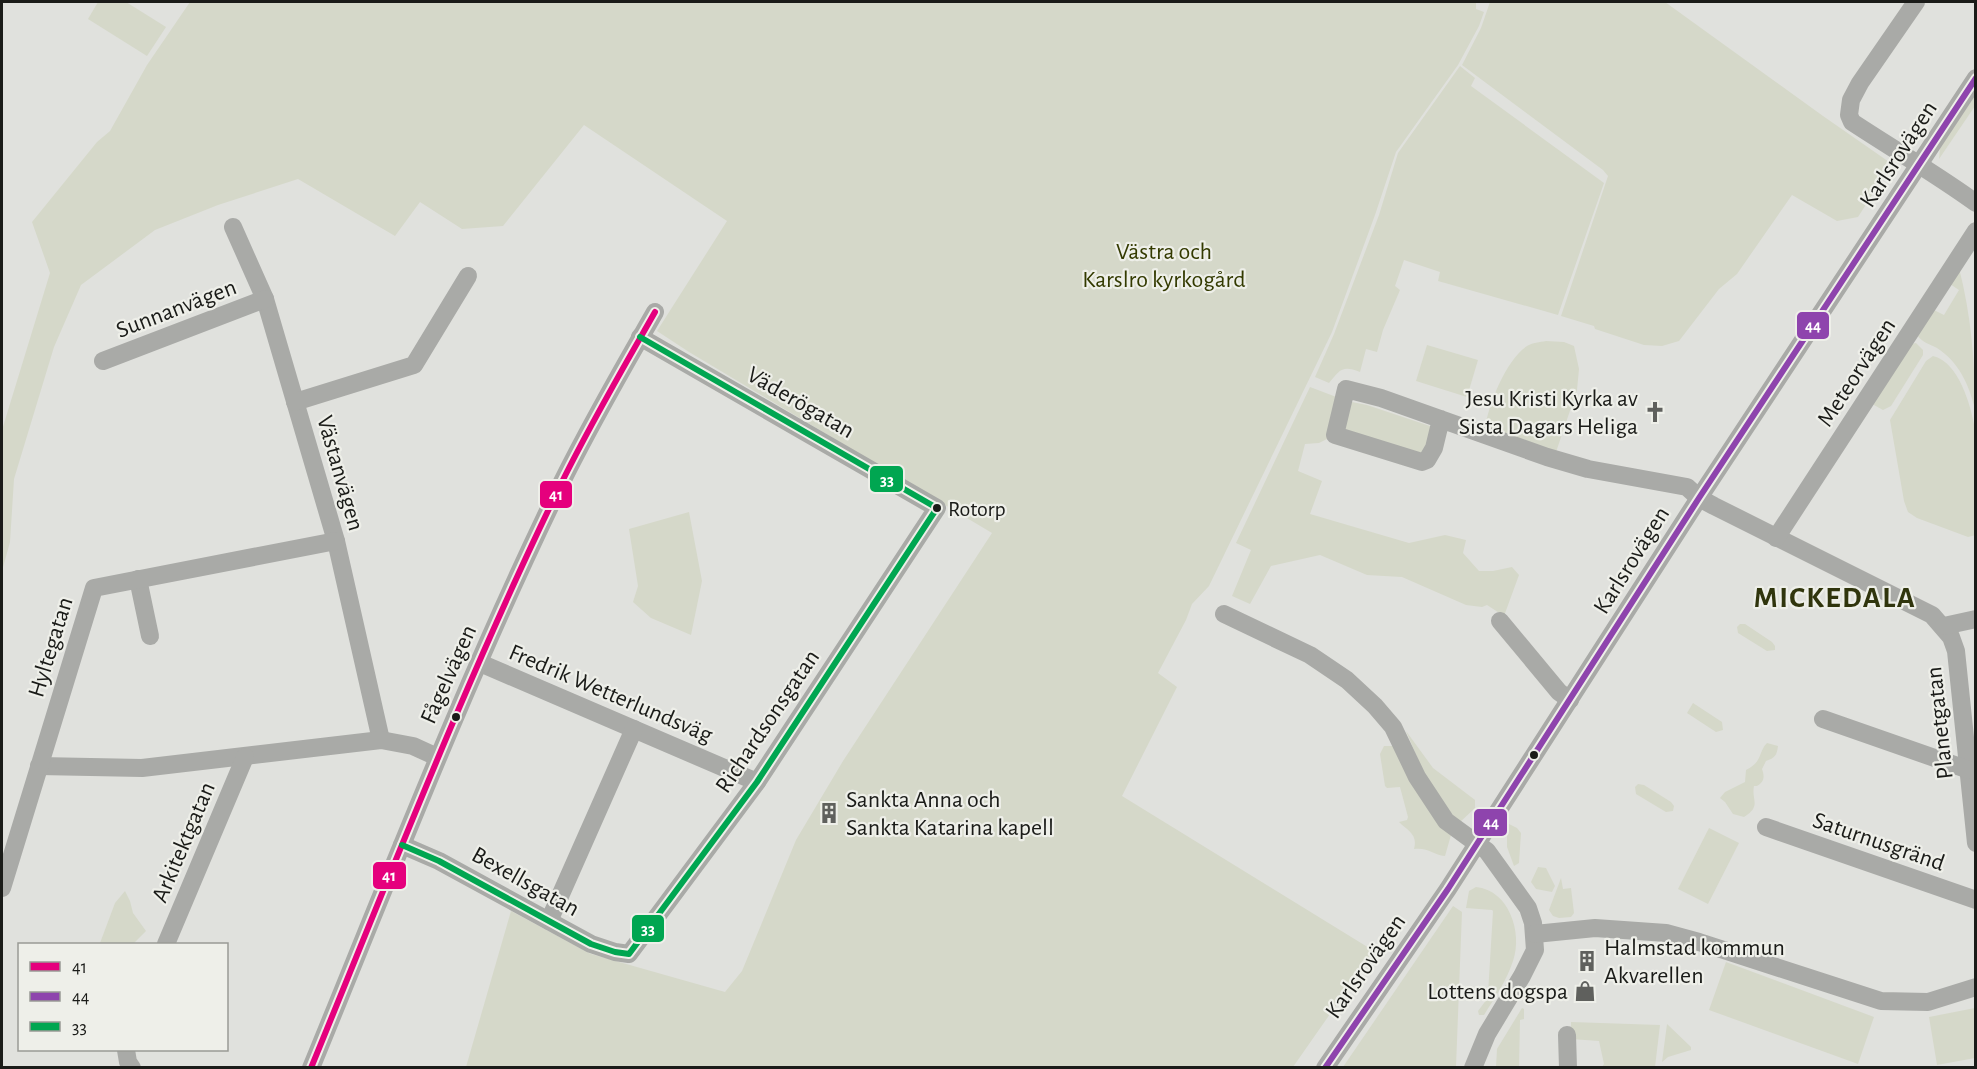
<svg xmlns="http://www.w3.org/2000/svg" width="1977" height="1069" font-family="'Alegreya Sans',sans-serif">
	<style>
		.green { fill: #d5d8c9 }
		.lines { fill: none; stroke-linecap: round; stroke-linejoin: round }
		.minor { stroke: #a9aaa7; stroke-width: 18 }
		.bus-1-casing { stroke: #eeefe9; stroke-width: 10 }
		.bus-2-casing { stroke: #eeefe9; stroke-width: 10 }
		.bus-3-casing { stroke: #eeefe9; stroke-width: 10 }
		.bus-1 { stroke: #e5007d; stroke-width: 6 }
		.bus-2 { stroke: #8e44ad; stroke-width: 6 }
		.bus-3 { stroke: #00a651; stroke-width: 6 }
		.bus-dot { fill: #1a1b18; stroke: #eeefe9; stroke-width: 2 }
		.labels { text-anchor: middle; stroke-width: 4.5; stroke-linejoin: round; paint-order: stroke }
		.bus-label { font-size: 22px; fill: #1a1b18; stroke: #eeefe9; text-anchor: start }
		.street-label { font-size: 24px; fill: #1a1b18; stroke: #eeefe9 }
		.park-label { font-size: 24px; fill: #333a00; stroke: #eeefe9 }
		.poi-label { font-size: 24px; fill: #1a1b18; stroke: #eeefe9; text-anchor: end }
		.district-label { font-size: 30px; font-weight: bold; letter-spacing: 1.5px; fill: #30350d; stroke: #eeefe9 }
		.line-badge { stroke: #eeefe9; stroke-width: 2 }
		.badge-label { font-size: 16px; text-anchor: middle; font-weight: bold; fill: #fff }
	</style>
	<rect width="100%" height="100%" fill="#e0e1dd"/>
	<g class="green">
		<polygon points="98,2 126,2 166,27 147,56 88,19"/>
		<polygon points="190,2 1476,2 1476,9 1484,12 1479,26 1458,65 1396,152 1375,215 1332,332 1209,586 1192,604 1186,620 1158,673 1177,687 1122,796 1374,951 1293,1067 466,1067 511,911 591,954 725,992 742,971 796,840 843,761 992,533 689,352 657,331 727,221 584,125 503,226 462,229 420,202 395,236 298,179 218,205 155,230 81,285 54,347 14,479 10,542 2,571 2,430 50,273 32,222 97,142 110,131 147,65"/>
		<polygon points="1490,2 1665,2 1823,116 1892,164 1858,217 1837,221 1792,195 1737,274 1719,289 1679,341 1662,346 1644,345 1595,329 1594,326 1561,316 1608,176 1603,170 1462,65 1481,28"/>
		<path d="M 1460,66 L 1475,78 L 1471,86 L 1604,183 L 1558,315 L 1438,281 L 1440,272 L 1404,260 L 1395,286 L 1400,290 L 1383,330 L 1377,352 L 1366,349 L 1360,372 C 1342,365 1340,370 1329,383 L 1315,377 L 1334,334 L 1379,215 L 1398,153 Z"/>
		<polygon points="1975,95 1975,106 1939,159 1940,148"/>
		<path d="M 1959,268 C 1971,315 1975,361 1975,409 C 1969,385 1959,362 1937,348 C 1929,344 1922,342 1917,335 L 1934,310 L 1944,315 L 1959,290 L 1950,284 Z"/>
		<path d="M 1546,341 L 1564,342 L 1574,346 L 1579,369 L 1577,390 L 1556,452 L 1485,429 C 1488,405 1506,360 1527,346 C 1532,343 1540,342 1546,341 Z"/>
		<polygon points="1916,343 1923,350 1923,355 1891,406 1883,410 1874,405 1873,402 1911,344"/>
		<polygon points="1427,345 1478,360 1467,397 1416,381"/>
		<path d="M 1933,356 C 1959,362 1971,406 1975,429 C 1977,440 1976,454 1976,466 C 1976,489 1976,512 1976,535 L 1968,537 L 1917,518 L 1908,512 L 1904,501 L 1890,420 L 1926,361 Z"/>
		<polygon points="1310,387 1339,398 1329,438 1319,443 1305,444 1298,471 1322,481 1310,514 1409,543 1445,535 1466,540 1463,553 1479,571 1493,571 1512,567 1519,575 1504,616 1487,605 1482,607 1466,605 1402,577 1367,575 1320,555 1271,566 1250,604 1232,596 1251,550 1236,543"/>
		<polygon points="1352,402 1367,405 1433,427 1425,457 1352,438 1342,425"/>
		<polygon points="689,512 702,581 691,635 651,618 633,602 638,586 629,529"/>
		<polygon points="1740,624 1745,624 1772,642 1775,646 1775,650 1767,651 1738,633 1737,627"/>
		<polygon points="1693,703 1722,722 1723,730 1716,732 1687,713"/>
		<polygon points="1406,731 1433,768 1475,800 1475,808 1459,823 1432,792"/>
		<path d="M 1767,743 L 1778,746 C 1777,755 1775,758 1766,761 L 1762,769 C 1765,777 1764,782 1757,786 L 1754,786 C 1751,800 1762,806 1744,817 L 1733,814 L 1725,802 L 1720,798 L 1725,792 L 1745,782 L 1746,770 C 1763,762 1758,752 1767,743 Z"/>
		<path d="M 1384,746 L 1394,746 L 1451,835 L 1445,856 C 1433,855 1428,847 1414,849 C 1418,834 1408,831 1399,822 L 1407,820 L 1408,817 L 1400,787 L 1387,788 L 1385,786 L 1380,754 Z"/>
		<polygon points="1638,784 1644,785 1671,802 1674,806 1673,811 1666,812 1636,794 1635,787"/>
		<polygon points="1507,823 1517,828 1521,833 1519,863 1514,866 1507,847"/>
		<polygon points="1709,828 1739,843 1708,904 1678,889"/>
		<polygon points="1538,867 1546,868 1555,886 1552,892 1536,889 1531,882"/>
		<polygon points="1561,878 1563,889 1571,888 1574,913 1571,917 1559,918 1553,916 1549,910"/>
		<path d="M 1476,887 C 1509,890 1523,933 1513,961 C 1507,980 1494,999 1484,1015 L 1479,1015 L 1478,1011 L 1487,999 L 1488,994 L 1493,911 L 1492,910 L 1466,908 L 1469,891 Z"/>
		<polygon points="125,891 130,901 133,913 146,931 133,944 100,943 115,903"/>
		<polygon points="1453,906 1462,912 1456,1067 1343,1067"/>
		<polygon points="1726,962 1874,1017 1858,1064 1709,1010"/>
		<polygon points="1522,1008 1524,1009 1524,1019 1520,1020 1519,1067 1496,1067 1497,1049"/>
		<polygon points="1975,1008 1975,1058 1937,1065 1929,1017"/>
		<polygon points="1571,1022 1660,1025 1655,1067 1602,1067 1604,1064 1599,1041 1571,1039"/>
		<polygon points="1667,1024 1691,1047 1691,1050 1668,1057 1662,1062"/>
	</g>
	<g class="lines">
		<g class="minor">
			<path d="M 1916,2 L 1860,83 L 1851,100 L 1849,115 L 1852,122 C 1893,149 1936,174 1976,203"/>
			<polyline points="233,227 265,299 336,541 381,740"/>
			<polyline points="103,361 265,299"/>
			<polyline points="295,402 414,365 468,276"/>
			<polyline points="1441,419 1434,448 1427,460 1422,462 1335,435 1346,389 1381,398 1547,457 1588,469 1687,487 1699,498 1714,506 1932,615 1951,637 1956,651 1976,843"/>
			<polyline points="1776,538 1976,231"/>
			<polyline points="138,579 150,636"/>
			<polyline points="1224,614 1310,655 1347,680 1375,706 1393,727 1417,777 1446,821 1487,851 1528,908 1533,923 1535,950 1522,976 1487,1034 1473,1068"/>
			<polyline points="1500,621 1559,692 1570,700"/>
			<polyline points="1944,626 1976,619"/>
			<polyline points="480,663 757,782"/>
			<polyline points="1823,719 1969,770"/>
			<polyline points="39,766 142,768 381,740 413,746 437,757"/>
			<polyline points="1766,827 1976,900"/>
			<polyline points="402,845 439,861 591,944 615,952 629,954 757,782 937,508 640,337"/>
			<polyline points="2,888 94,588 336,541"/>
			<polyline points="549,921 634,729"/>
			<polyline points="1535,934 1595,928 1666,933 1699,942 1881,1001 1928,1002 1976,987"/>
			<polyline points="166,944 245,757"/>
			<polyline points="1567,1035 1568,1068"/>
			<polyline points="126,1050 128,1062 132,1068"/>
			<path d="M 311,1068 C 391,873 467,677 559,488 C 588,428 622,370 655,312"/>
			<polyline points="1325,1068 1448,889 1699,498 1976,78"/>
		</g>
		<defs>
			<path id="bus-1" d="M 311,1068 C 391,873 467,677 559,488 C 588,428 622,370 655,312"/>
			<polyline id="bus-2" points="1325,1068 1448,889 1699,498 1976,78"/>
			<polyline id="bus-3" points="402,845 439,861 591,944 615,952 629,954 757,782 937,508 640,337"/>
		</defs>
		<use href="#bus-1" class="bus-1-casing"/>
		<use href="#bus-2" class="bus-2-casing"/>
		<use href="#bus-3" class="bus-3-casing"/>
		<use href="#bus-1" class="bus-1"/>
		<use href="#bus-2" class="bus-2"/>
		<use href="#bus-3" class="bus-3"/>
	</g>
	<defs>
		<symbol id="church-bare" viewBox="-9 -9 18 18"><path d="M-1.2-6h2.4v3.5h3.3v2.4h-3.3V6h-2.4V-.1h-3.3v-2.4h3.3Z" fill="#5f605d" stroke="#eeefe9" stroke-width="2.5" paint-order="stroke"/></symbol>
		<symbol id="building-bare" viewBox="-9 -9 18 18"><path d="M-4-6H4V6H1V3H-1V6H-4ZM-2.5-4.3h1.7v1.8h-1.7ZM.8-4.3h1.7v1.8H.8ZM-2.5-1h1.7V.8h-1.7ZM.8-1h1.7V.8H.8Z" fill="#5f605d" stroke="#eeefe9" stroke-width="2.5" paint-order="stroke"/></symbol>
		<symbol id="shop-bare" viewBox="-9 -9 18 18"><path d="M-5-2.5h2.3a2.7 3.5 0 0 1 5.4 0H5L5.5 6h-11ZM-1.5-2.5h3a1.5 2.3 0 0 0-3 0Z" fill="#5f605d" stroke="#eeefe9" stroke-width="2.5" paint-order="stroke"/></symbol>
	</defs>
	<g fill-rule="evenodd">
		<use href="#church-bare" x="1640" y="397" width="30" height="30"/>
		<use href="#building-bare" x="814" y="798" width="30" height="30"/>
		<use href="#building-bare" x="1572" y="946" width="30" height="30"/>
		<use href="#shop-bare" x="1570" y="976" width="30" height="30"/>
	</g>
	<g class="bus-dot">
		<circle cx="937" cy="508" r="5"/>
		<circle cx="456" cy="717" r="5"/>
		<circle cx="1534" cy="755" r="5"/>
	</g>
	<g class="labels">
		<g class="bus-label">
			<text x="948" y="516">Rotorp</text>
		</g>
		<g class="street-label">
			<text transform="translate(1898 154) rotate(-57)" y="8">Karlsrovägen</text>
			<text transform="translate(176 308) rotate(-21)" y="8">Sunnanvägen</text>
			<text transform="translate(1856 372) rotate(-57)" y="8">Meteorvägen</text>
			<text transform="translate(801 402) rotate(30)" y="8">Väderögatan</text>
			<text transform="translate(341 473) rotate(74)" y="8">Västanvägen</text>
			<text transform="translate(1631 560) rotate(-58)" y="8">Karlsrovägen</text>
			<text transform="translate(50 647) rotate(-73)" y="8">Hyltegatan</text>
			<text transform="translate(448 674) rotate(-66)" y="8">Fågelvägen</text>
			<text transform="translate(611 693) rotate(23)" y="8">Fredrik Wetterlundsväg</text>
			<text transform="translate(767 721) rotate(-56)" y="8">Richardsonsgatan</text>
			<text transform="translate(1939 723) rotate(-96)" y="8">Planetgatan</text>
			<text transform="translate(1879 841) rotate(19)" y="8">Saturnusgränd</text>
			<text transform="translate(183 842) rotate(-67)" y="8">Arkitektgatan</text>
			<text transform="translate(526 881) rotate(29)" y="8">Bexellsgatan</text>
			<text transform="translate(1365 966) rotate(-55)" y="8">Karlsrovägen</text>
		</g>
		<g class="park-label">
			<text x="1164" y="259">Västra och<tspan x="1164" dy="28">Karslro kyrkogård</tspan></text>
		</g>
		<g class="poi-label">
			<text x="1638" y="406">Jesu Kristi Kyrka av<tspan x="1638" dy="28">Sista Dagars Heliga</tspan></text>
			<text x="846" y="807" text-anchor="start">Sankta Anna och<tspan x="846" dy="28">Sankta Katarina kapell</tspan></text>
			<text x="1604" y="955" text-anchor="start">Halmstad kommun<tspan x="1604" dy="28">Akvarellen</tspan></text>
			<text x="1568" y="999">Lottens dogspa</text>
		</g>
		<g class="district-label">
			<text x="1835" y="607">MICKEDALA</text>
		</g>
	</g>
	<g class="line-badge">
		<rect x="1796" y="311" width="34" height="29" rx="6" fill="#8e44ad"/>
		<rect x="869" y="465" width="35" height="28" rx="6" fill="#00a651"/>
		<rect x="539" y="480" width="34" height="29" rx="6" fill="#e5007d"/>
		<rect x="1473" y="808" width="35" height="29" rx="6" fill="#8e44ad"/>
		<rect x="372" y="861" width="35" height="29" rx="6" fill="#e5007d"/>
		<rect x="631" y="914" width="34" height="29" rx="6" fill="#00a651"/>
	</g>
	<g class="badge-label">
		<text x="1813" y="331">44</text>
		<text x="887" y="485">33</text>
		<text x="556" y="500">41</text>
		<text x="1491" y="828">44</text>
		<text x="389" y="881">41</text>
		<text x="648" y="934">33</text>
	</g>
	<rect width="1977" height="1069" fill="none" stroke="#1a1b18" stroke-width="6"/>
	<rect x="18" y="943" width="210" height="108" fill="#eeefe9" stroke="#999a95" stroke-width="1.5"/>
	<rect x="30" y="962" width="30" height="9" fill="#e5007d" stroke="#999a95" stroke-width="1.5"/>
	<text x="72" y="973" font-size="18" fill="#1a1b18">41</text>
	<rect x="30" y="992" width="30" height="9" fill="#8e44ad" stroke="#999a95" stroke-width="1.5"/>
	<text x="72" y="1003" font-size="18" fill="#1a1b18">44</text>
	<rect x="30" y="1022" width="30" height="9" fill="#00a651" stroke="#999a95" stroke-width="1.5"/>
	<text x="72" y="1033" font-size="18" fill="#1a1b18">33</text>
</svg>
